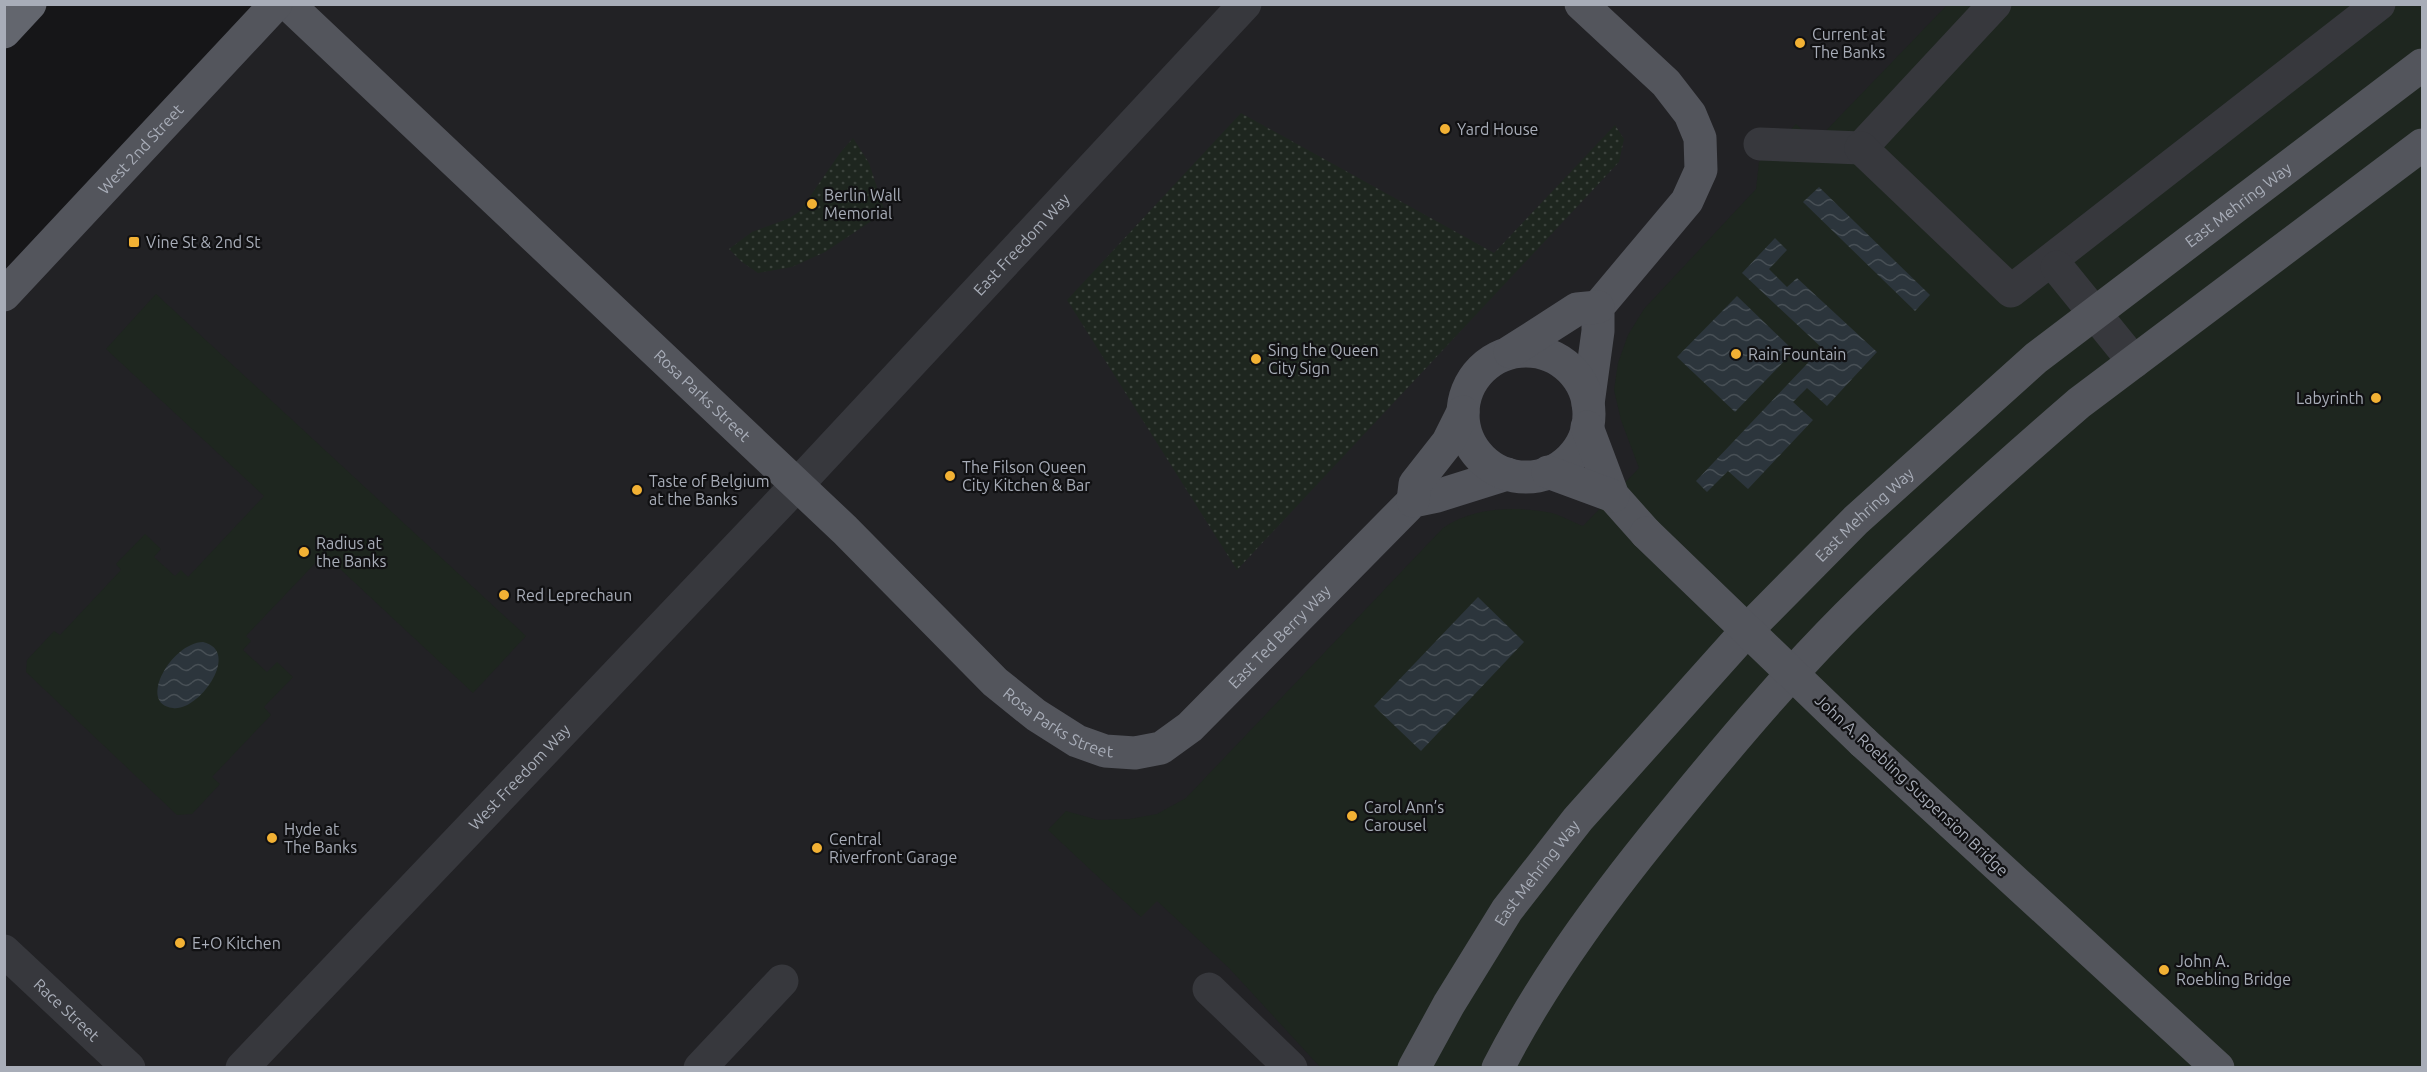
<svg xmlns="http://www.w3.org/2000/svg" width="2427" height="1072" font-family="Ubuntu,sans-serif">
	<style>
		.built { fill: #222225 }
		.grass { fill: url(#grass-dots) }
		.park { fill: #1e261f }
		.water { fill: url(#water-waves) }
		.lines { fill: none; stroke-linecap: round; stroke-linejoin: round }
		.minor { stroke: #37383d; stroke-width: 33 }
		.major { stroke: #53555c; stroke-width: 33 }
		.highway { stroke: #63666e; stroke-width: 33 }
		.major-bridge { stroke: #53555c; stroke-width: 33 }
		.poi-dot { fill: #f2b134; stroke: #111113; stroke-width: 2 }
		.labels { text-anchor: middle; stroke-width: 4.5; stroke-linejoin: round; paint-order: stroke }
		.poi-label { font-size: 16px; fill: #a8adb8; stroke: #111113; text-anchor: start }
		.street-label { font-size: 16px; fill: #a8adb8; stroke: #111113 }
	</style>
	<defs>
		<pattern id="grass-dots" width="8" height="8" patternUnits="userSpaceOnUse" patternTransform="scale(1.5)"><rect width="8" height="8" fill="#1e261f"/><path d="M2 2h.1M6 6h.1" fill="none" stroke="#3c433d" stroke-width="1.8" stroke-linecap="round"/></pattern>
		<pattern id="water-waves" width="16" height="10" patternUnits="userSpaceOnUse" patternTransform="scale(1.5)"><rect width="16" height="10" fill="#2c353c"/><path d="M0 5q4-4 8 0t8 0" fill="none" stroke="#485056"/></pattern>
	</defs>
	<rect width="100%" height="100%" fill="#161618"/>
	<polygon class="built" points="276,5 2422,5 1414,1067 5,1067 4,295"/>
	<g class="grass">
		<polygon points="1241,113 1494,253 1615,125 1624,139 1619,162 1237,570 1067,300"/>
		<polygon points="853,138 869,163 885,212 825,252 792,267 758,273 742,262 729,249 752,232 790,218 800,211 840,153"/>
	</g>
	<g class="park">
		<path d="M 1947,5 L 2422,5 L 2422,1067 L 1320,1067 L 1229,968 L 1157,901 L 1141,917 L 1048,830 L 1066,811 L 1098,820 L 1130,819 L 1157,814 L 1186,798 L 1443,528 C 1473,507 1517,506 1552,513 C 1562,516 1573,522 1583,526 L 1639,468 L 1621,420 L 1614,390 L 1618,363 L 1628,335 L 1644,309 L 1756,189 L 1759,162 L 1796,124 L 1815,142 Z"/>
		<polygon points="156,294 526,636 473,693 324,554 246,636 251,641 243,650 267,672 277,662 293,677 264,707 271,715 212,777 220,784 192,814 177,815 26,672 27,660 54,631 60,635 121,570 116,564 145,534 161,549 154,557 175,576 181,570 188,577 264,496 106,349"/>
	</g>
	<g class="water">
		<polygon points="1819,187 1930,295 1915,311 1803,202"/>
		<polygon points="1775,238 1787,250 1769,269 1787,287 1797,278 1877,352 1827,406 1807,388 1793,402 1813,420 1748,489 1728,471 1707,492 1696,481 1822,348 1742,273"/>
		<polygon points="1737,296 1794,351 1735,412 1677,357"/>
		<polygon points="1478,597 1524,642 1421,751 1374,706"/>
		<path d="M 203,642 C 242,651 199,712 173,708 C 137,704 171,643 203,642 Z"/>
	</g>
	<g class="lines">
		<g class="minor">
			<polyline points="1760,144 1861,148 1995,4"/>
			<polyline points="1861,148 2011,291 2379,4"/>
			<polyline points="2057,267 2134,362"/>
			<path id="s1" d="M 4,951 L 129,1068"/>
			<polyline points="1209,989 1291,1068"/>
			<path id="s2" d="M 242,1068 L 797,485 L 1245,4"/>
			<polyline points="700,1068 782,981"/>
		</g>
		<g class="major">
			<path id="s3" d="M 288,4 L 845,530 L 995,682 L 1036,715 L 1077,741 L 1105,751 L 1135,753 L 1161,748 L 1190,727 L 1413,501 L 1437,496 L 1507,474"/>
			<polyline points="1581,4 1666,83 1690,114 1700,138 1701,170 1687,201 1598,307 1598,331 1588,404"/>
			<path id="s4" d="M 4,295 L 276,4"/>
			<circle cx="1526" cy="414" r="63"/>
			<polyline points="1510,352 1577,309 1598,307"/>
			<polyline points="1587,427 1613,496 1646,533"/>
			<polyline points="1548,472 1613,496"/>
			<polyline points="1413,501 1415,484 1448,442 1463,412"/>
			<polyline points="1863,742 2218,1068"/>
			<path id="s5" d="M 1414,1068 L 1449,1004 L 1507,910 L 1578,819 L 1749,628 L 1856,520 L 2036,358 L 2422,65"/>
			<path d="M 1498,1068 C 1546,974 1611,888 1678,807 C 1737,735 1798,663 1865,598 C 1934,531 2006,466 2079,403 L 2422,145"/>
		</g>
		<polyline class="highway" points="4,32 30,4"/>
		<polyline class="major-bridge" points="1646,533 1863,742"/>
	</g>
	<g class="poi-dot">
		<circle cx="1800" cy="43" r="6"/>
		<circle cx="1445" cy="129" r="6"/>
		<circle cx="812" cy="204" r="6"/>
		<rect x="128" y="236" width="12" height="12" rx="3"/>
		<circle cx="1736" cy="354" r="6"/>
		<circle cx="1256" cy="359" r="6"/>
		<circle cx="2376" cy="398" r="6"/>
		<circle cx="950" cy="476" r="6"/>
		<circle cx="637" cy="490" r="6"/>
		<circle cx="304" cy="552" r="6"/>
		<circle cx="504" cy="595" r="6"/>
		<circle cx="1352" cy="816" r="6"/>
		<circle cx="272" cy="838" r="6"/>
		<circle cx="817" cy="848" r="6"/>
		<circle cx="180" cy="943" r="6"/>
		<circle cx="2164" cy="970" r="6"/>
	</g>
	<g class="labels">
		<g class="poi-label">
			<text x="1812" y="40">Current at<tspan x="1812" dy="18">The Banks</tspan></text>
			<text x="1457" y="135">Yard House</text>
			<text x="824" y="201">Berlin Wall<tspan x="824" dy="18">Memorial</tspan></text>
			<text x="146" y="248">Vine St &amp; 2nd St</text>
			<text x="1268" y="356">Sing the Queen<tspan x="1268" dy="18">City Sign</tspan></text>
			<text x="1748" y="360">Rain Fountain</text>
			<text x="2364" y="404" text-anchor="end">Labyrinth</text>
			<text x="962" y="473">The Filson Queen<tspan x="962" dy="18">City Kitchen &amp; Bar</tspan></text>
			<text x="649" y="487">Taste of Belgium<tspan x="649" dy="18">at the Banks</tspan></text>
			<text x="316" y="549">Radius at<tspan x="316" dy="18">the Banks</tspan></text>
			<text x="516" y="601">Red Leprechaun</text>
			<text x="1364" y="813">Carol Ann’s<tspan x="1364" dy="18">Carousel</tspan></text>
			<text x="284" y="835">Hyde at<tspan x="284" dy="18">The Banks</tspan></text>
			<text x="829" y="845">Central<tspan x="829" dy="18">Riverfront Garage</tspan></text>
			<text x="192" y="949">E+O Kitchen</text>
			<text x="2176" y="967">John A.<tspan x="2176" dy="18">Roebling Bridge</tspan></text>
		</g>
		<g class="street-label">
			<text dy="6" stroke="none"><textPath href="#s4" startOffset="200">West 2nd Street</textPath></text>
			<text dy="6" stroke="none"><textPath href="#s5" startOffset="1203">East Mehring Way</textPath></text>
			<text dy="6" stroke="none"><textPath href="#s2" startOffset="1134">East Freedom Way</textPath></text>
			<text dy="6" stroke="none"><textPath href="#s3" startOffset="570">Rosa Parks Street</textPath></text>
			<text dy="6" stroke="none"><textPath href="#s5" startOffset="717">East Mehring Way</textPath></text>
			<text dy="6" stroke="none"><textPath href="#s3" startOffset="1330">East Ted Berry Way</textPath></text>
			<text dy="6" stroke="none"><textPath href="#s3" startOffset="1056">Rosa Parks Street</textPath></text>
			<text dy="6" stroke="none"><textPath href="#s2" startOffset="402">West Freedom Way</textPath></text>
			<text transform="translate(1912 785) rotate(43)" y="6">John A. Roebling Suspension Bridge</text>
			<text dy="6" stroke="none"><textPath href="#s5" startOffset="231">East Mehring Way</textPath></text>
			<text dy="6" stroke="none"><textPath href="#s1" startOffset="86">Race Street</textPath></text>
		</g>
	</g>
	<rect width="2427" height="1072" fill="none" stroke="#a8adb8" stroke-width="12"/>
</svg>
